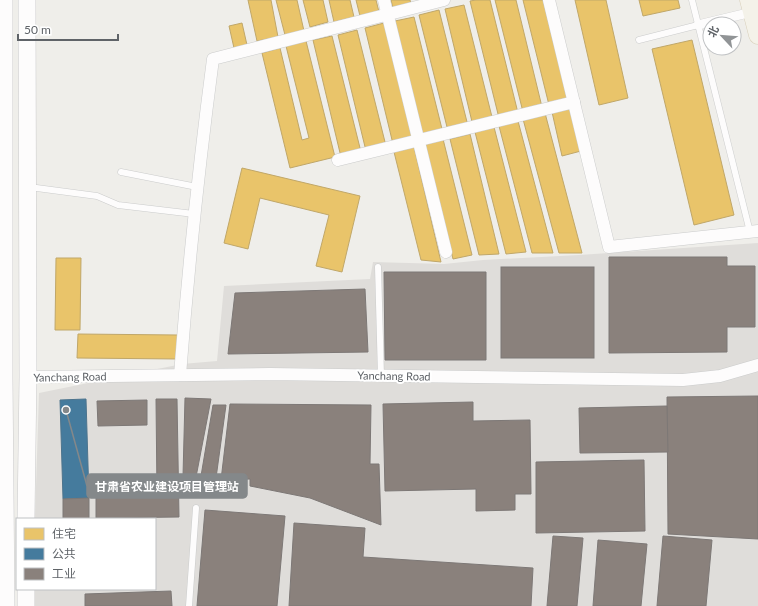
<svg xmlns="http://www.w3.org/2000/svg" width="758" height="606" font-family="Lato,'Noto Sans SC',sans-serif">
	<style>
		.industrial { fill: #dfddda }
		.homes { fill: #e9c46a; stroke: #c0a769 }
		.public { fill: #457b9d; stroke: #4d748d }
		.industry { fill: #8a817c; stroke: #7d7876 }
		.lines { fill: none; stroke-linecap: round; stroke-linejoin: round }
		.service-casing { stroke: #cbcccc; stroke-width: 7 }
		.pedestrian-casing { stroke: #cbcccc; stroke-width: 10 }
		.minor-casing { stroke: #cbcccc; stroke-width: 13 }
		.secondary-casing { stroke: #cacacb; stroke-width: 18 }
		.primary-casing { stroke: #d7ceb8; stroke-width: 19 }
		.service { stroke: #fdfcfc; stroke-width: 6 }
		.pedestrian { stroke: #fdfcfc; stroke-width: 9 }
		.minor { stroke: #fdfcfc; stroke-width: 12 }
		.secondary { stroke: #fdfcfc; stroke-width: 17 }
		.primary { stroke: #f4f2e9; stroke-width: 18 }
		.labels { text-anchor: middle; stroke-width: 4; stroke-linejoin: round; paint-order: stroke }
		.street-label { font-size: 11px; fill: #5f6368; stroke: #fff }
		.leader { fill: none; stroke: #84888a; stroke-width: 1.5 }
		.callout-dot { fill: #84888a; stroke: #fff; stroke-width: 1.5 }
		.callout { fill: #84888a; stroke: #84888a; stroke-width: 1.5 }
		.callout-label { font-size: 12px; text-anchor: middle; font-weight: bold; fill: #fff }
	</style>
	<rect width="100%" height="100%" fill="#efeeea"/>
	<polygon class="industrial" points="758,243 758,606 32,606 33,589 155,589 155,519 35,519 39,393 182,364 217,361 224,286 370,279 373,262 444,264 483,260 579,255"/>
	<g class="homes">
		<polygon points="248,0 271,0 278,37 257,41"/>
		<polygon points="276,0 297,0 304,31 285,35"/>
		<polygon points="303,0 323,0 328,22 310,27"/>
		<polygon points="329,0 350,0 354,17 334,22"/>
		<polygon points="356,0 376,0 379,12 360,16"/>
		<polygon points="391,0 410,0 411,4 393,8"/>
		<polygon points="476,0 490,0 518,113 499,118 470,1"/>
		<polygon points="495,0 516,0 542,107 523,112"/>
		<polygon points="523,0 543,0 568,100 549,105"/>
		<polygon points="575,0 606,0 628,98 599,105"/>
		<polygon points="639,0 678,0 680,8 643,16"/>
		<polygon points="464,5 493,121 473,126 445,9"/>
		<polygon points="439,10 468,126 448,131 419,15"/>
		<polygon points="414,17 443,133 423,138 395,21"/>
		<polygon points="242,23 247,45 234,48 229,26"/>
		<polygon points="384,23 413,140 393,144 365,28"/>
		<polygon points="357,30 386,146 366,151 338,35"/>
		<polygon points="332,36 361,152 341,157 313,40"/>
		<polygon points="692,40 734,215 694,225 652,49"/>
		<polygon points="306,41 335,157 290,168 262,53 280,48 302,140 309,138 286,46"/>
		<polygon points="571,108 581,151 562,156 552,112"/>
		<polygon points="545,113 582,253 559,253 523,119"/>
		<polygon points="518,121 553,253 532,253 499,126"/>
		<polygon points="494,127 526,252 506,254 475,132"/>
		<polygon points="470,134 499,254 479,255 450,139"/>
		<polygon points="443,139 472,255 453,259 425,144"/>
		<polygon points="414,147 441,262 421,260 394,152"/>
		<polygon points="242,168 360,196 342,272 316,266 329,215 260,198 248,249 224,243"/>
		<polygon points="56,258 81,258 80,330 55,330"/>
		<polygon points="78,334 178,335 178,359 77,358"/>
	</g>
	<polygon class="public" points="86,399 89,498 63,499 60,400"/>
	<g class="industry">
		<polygon points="609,257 727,257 727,266 755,266 755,327 727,327 727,352 609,353"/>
		<rect x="501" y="267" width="93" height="91"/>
		<polygon points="384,272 486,272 486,360 385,360"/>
		<polygon points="365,289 368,352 228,354 235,293"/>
		<polygon points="758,396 758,539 668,534 667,397"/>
		<polygon points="185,398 211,399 196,477 183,476"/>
		<polygon points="156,399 177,399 179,517 96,518 96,487 135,486 135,494 157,494"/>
		<polygon points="147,400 147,425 98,426 97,401"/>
		<polygon points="473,402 473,421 530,420 531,494 515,494 515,510 476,511 476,489 385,491 383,404"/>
		<polygon points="230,404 371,405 370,464 379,464 381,525 310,498 250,486 250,479 221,480"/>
		<polygon points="213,405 226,405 216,478 201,476"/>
		<polygon points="667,406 668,452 580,453 579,408"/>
		<polygon points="644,460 645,531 536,533 536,462"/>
		<polygon points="89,498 89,519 63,519 63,499"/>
		<polygon points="205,510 285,516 277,606 197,606"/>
		<polygon points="294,523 365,528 363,557 533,568 531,606 289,606"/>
		<polygon points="553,536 583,538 577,606 547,606"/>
		<polygon points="663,536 712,540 706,606 657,606"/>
		<polygon points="598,540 647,544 641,606 593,606"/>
		<polygon points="171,591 172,606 85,606 85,594"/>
	</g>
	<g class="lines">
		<defs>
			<g id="service">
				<polyline points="692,0 750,232"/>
				<polyline points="639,40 698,25"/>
				<polyline points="121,172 197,187"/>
				<polyline points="29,187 97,196 118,205 194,214"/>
				<polyline points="378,267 381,376"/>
				<polyline points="189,606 196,508"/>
			</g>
			<polyline id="pedestrian" points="698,25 752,12"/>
			<g id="minor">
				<polyline points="384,0 446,252"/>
				<polyline points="549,0 609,247 758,231"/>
				<polyline points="338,160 574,102"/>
				<path d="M 180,375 C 188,270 199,165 213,59 L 444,0"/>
				<polyline points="28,377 270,374 683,380 720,376 758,365"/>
			</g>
			<g id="secondary">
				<polyline points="4,0 4,378 6,606"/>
				<polyline points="26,519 28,377 27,0"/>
				<polyline points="26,606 26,589"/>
			</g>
			<polyline id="primary" points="749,0 758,35"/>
		</defs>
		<use href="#service" class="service-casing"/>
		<use href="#pedestrian" class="pedestrian-casing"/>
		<use href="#minor" class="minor-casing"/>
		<use href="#secondary" class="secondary-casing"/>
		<use href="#primary" class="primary-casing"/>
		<use href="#service" class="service"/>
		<use href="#pedestrian" class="pedestrian"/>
		<use href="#minor" class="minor"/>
		<use href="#secondary" class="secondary"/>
		<use href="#primary" class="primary"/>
	</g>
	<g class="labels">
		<g class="street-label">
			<text transform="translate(394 376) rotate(1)" y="4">Yanchang Road</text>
			<text transform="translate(70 377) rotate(-1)" y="4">Yanchang Road</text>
		</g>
	</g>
	<path class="leader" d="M66 410L87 486"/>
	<circle class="callout-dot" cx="66" cy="410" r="4"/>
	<rect class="callout" x="87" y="474" width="160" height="24" rx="4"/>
	<g class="callout-label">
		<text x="167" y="491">甘肃省农业建设项目管理站</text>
	</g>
	<rect x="16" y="518" width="140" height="72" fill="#ffffff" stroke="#bfc1c3"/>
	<rect x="24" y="528" width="20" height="12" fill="#e9c46a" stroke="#bfc1c3"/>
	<text x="52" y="538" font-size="12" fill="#5f6368">住宅</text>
	<rect x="24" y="548" width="20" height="12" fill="#457b9d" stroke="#bfc1c3"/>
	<text x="52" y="558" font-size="12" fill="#5f6368">公共</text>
	<rect x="24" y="568" width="20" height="12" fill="#8a817c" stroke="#bfc1c3"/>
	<text x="52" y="578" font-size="12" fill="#5f6368">工业</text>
	<g transform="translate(722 36) rotate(296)"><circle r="19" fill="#ffffff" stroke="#bfc1c3"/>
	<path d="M0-3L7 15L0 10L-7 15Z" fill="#919496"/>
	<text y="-6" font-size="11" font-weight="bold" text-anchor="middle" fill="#5f6368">北</text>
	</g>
	<path d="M18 34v6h100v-6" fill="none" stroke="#5f6368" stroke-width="2"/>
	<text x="24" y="34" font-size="12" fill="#5f6368" stroke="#ffffff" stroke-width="3" paint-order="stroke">50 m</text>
</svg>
